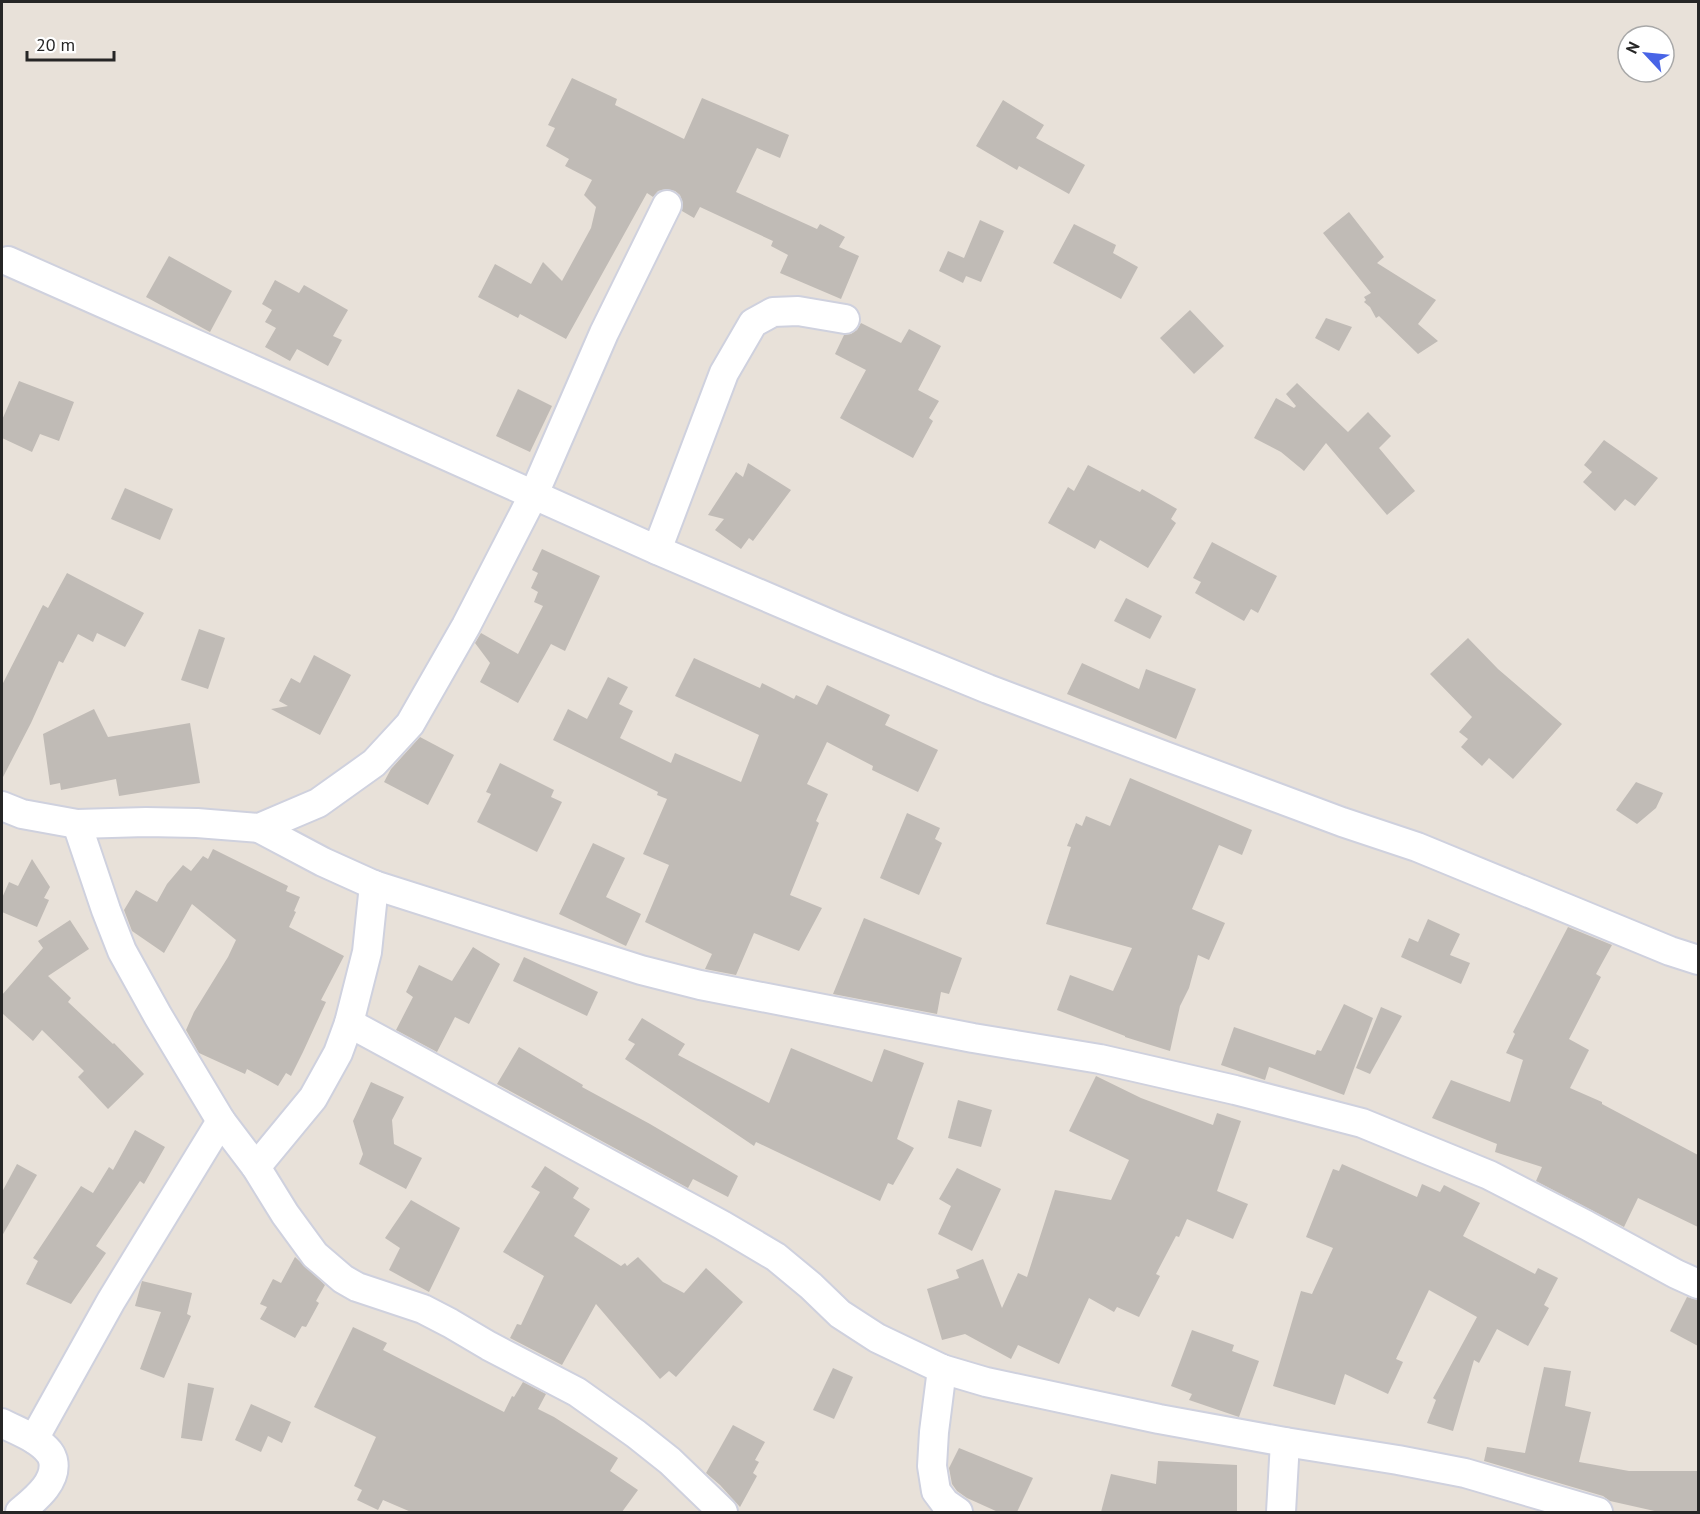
<svg xmlns="http://www.w3.org/2000/svg" width="1700" height="1514" font-family="'PT Sans',sans-serif">
	<style>
		.building { fill: #c0bbb6 }
		.lines { fill: none; stroke-linecap: round; stroke-linejoin: round }
		.minor-casing { stroke: #cfd1de; stroke-width: 32 }
		.minor { stroke: #fff; stroke-width: 28 }
	</style>
	<rect width="100%" height="100%" fill="#e8e1d9"/>
	<g class="building">
		<polygon points="572,78 617,99 615,105 684,139 702,98 789,135 780,158 757,148 736,192 817,229 820,224 845,237 839,247 859,256 841,299 780,273 788,255 771,246 773,241 700,207 694,218 682,211 683,203 680,195 675,191 666,189 658,191 653,197 647,193 566,339 520,314 518,318 478,297 495,264 531,284 543,262 562,281 591,228 596,207 584,195 592,180 565,166 569,159 546,146 555,128 548,125"/>
		<polygon points="1003,100 1044,125 1036,138 1085,165 1069,194 1019,166 1017,170 976,146"/>
		<polygon points="1349,212 1384,257 1377,263 1436,300 1418,324 1438,341 1418,354 1379,316 1376,318 1370,307 1364,302 1366,300 1364,297 1371,293 1323,233"/>
		<polygon points="980,220 1004,231 981,282 966,276 963,283 939,271 948,251 964,258"/>
		<polygon points="1074,224 1116,245 1113,253 1138,267 1121,299 1053,263"/>
		<polygon points="169,256 232,291 210,332 146,297"/>
		<polygon points="275,280 299,293 304,285 348,310 333,336 342,340 328,366 297,349 290,361 265,347 276,328 265,322 272,310 262,304"/>
		<polygon points="1190,310 1224,346 1194,374 1160,338"/>
		<polygon points="1326,318 1352,327 1339,351 1315,338"/>
		<polygon points="861,323 901,343 909,329 941,346 918,390 939,401 929,418 933,421 913,458 840,418 866,370 835,354 844,335 851,334 857,330"/>
		<polygon points="19,381 74,402 59,441 40,434 32,452 2,438 2,420"/>
		<polygon points="1297,383 1348,432 1368,412 1391,436 1379,448 1415,491 1387,515 1326,443 1304,471 1281,452 1254,438 1276,398 1294,408 1296,406 1286,394"/>
		<polygon points="518,389 552,406 530,452 496,436"/>
		<polygon points="1604,440 1658,478 1635,506 1625,499 1615,511 1583,482 1592,472 1584,465"/>
		<polygon points="748,463 791,490 753,541 749,538 741,549 715,530 724,519 708,515 736,472 743,477"/>
		<polygon points="1088,465 1140,492 1142,489 1177,509 1171,519 1176,523 1148,568 1100,540 1095,549 1048,523 1068,487 1074,491"/>
		<polygon points="125,488 173,509 160,540 111,519"/>
		<polygon points="1212,542 1277,576 1258,613 1251,609 1244,621 1195,593 1201,582 1193,578"/>
		<polygon points="542,549 600,576 565,651 551,644 518,703 480,682 490,663 475,643 481,633 518,654 543,606 534,602 538,592 531,588 538,573 532,570"/>
		<polygon points="67,573 144,613 125,647 97,633 93,642 78,634 63,663 59,661 31,723 2,779 2,685 43,605 48,608"/>
		<polygon points="1126,598 1162,616 1150,639 1114,621"/>
		<polygon points="199,629 225,638 208,689 181,680"/>
		<polygon points="1468,638 1498,669 1562,724 1513,779 1489,758 1482,766 1461,747 1468,739 1459,732 1472,717 1430,674"/>
		<polygon points="314,655 351,675 320,735 271,709 288,706 279,701 291,678 300,683"/>
		<polygon points="694,658 760,688 762,683 794,699 796,695 817,705 827,685 890,715 885,725 938,750 918,792 872,770 873,766 827,742 807,784 828,794 816,821 819,823 790,895 822,908 799,951 754,933 736,975 705,969 712,954 645,922 669,865 643,854 667,799 657,795 658,792 553,740 568,709 587,719 608,677 628,687 619,704 633,711 620,738 671,763 675,753 741,782 759,735 675,696"/>
		<polygon points="1082,663 1139,689 1146,669 1196,689 1176,739 1067,694"/>
		<polygon points="94,709 108,737 190,723 200,783 119,796 116,779 61,790 60,783 50,785 43,734"/>
		<polygon points="420,737 454,755 428,805 384,782 391,769"/>
		<polygon points="500,763 554,790 551,797 562,802 537,852 477,822 491,794 486,792"/>
		<polygon points="1130,778 1252,830 1242,855 1219,845 1192,909 1225,923 1209,960 1198,955 1189,988 1180,1006 1170,1051 1125,1037 1125,1036 1057,1010 1070,975 1113,991 1132,948 1046,924 1071,847 1067,846 1076,823 1082,826 1086,816 1110,826"/>
		<polygon points="1636,782 1663,793 1656,808 1637,824 1616,810"/>
		<polygon points="907,813 940,828 935,839 942,843 919,895 880,878"/>
		<polygon points="593,843 625,858 606,897 641,914 626,946 559,914"/>
		<polygon points="213,849 288,886 286,891 300,897 294,911 296,912 289,927 344,956 321,1000 326,1002 303,1052 291,1076 286,1073 278,1086 247,1069 245,1074 199,1053 186,1030 194,1012 228,957 236,940 192,904 164,953 132,931 124,910 136,890 157,902 167,884 183,865 191,871 203,856 208,859"/>
		<polygon points="32,859 50,887 44,898 49,900 37,927 2,912 2,898 9,882 18,886"/>
		<polygon points="864,918 962,958 949,994 941,992 937,1014 833,994"/>
		<polygon points="1428,919 1460,934 1450,955 1470,963 1461,984 1401,957 1409,938 1418,942"/>
		<polygon points="70,920 89,949 48,976 71,998 68,1002 113,1044 114,1043 144,1074 108,1109 78,1077 84,1071 42,1030 33,1041 2,1013 2,995 43,948 38,941"/>
		<polygon points="1568,927 1612,945 1596,974 1601,977 1569,1039 1589,1050 1570,1088 1602,1102 1602,1104 1698,1155 1698,1227 1638,1198 1624,1227 1536,1181 1542,1167 1495,1152 1497,1144 1432,1118 1451,1080 1510,1102 1523,1060 1506,1053 1515,1034 1513,1032"/>
		<polygon points="473,947 500,964 469,1024 455,1017 437,1052 396,1030 413,997 406,992 419,965 452,981"/>
		<polygon points="524,957 598,992 587,1016 513,981"/>
		<polygon points="1344,1004 1373,1018 1344,1095 1269,1067 1265,1080 1221,1065 1234,1027 1315,1055 1317,1050 1321,1051"/>
		<polygon points="1381,1007 1402,1016 1370,1074 1356,1068"/>
		<polygon points="642,1018 685,1044 678,1055 769,1103 791,1048 872,1082 884,1049 924,1063 897,1139 914,1148 893,1185 888,1183 880,1201 756,1142 754,1146 625,1059 635,1044 628,1040"/>
		<polygon points="519,1047 583,1085 582,1087 650,1124 738,1176 728,1197 693,1179 688,1188 497,1084"/>
		<polygon points="1096,1076 1141,1098 1213,1125 1217,1113 1241,1121 1217,1191 1248,1204 1233,1239 1187,1219 1179,1237 1176,1236 1156,1274 1160,1276 1139,1317 1117,1307 1114,1312 1089,1298 1059,1364 1018,1345 1011,1359 965,1334 942,1340 927,1289 959,1278 956,1270 983,1259 1002,1308 1018,1273 1027,1277 1055,1190 1111,1200 1129,1160 1069,1131"/>
		<polygon points="371,1082 404,1097 392,1120 394,1144 422,1158 406,1189 359,1164 363,1154 353,1121"/>
		<polygon points="958,1100 992,1110 981,1147 948,1138"/>
		<polygon points="135,1130 165,1147 144,1184 140,1181 96,1246 106,1253 71,1304 26,1284 38,1261 33,1258 81,1186 93,1193 109,1167 113,1170"/>
		<polygon points="17,1164 37,1175 2,1236 2,1192"/>
		<polygon points="1342,1164 1417,1197 1422,1184 1440,1192 1444,1185 1480,1203 1463,1236 1535,1274 1538,1268 1558,1278 1544,1305 1549,1308 1528,1346 1497,1329 1479,1363 1474,1360 1453,1431 1427,1423 1436,1400 1433,1398 1477,1317 1429,1290 1396,1359 1403,1362 1388,1394 1345,1374 1335,1405 1273,1386 1301,1291 1312,1294 1333,1248 1306,1237 1333,1169 1339,1171"/>
		<polygon points="545,1166 579,1188 573,1198 590,1209 574,1236 621,1266 625,1263 627,1266 638,1257 663,1282 684,1293 706,1268 743,1302 676,1377 669,1371 660,1379 596,1304 562,1365 510,1338 517,1324 521,1325 544,1276 503,1252 540,1192 531,1187"/>
		<polygon points="957,1168 1001,1189 972,1251 938,1234 951,1206 939,1199"/>
		<polygon points="411,1200 460,1228 429,1292 389,1270 400,1248 385,1238"/>
		<polygon points="295,1257 325,1285 316,1301 319,1303 306,1327 302,1326 295,1338 260,1319 267,1307 260,1304 273,1279 281,1283"/>
		<polygon points="142,1281 192,1293 187,1314 191,1316 164,1378 140,1369 161,1312 135,1306"/>
		<polygon points="1687,1297 1698,1300 1698,1346 1670,1331"/>
		<polygon points="353,1327 387,1343 383,1350 504,1412 512,1396 514,1397 523,1382 546,1394 538,1409 554,1417 618,1458 610,1471 638,1490 622,1512 411,1512 383,1500 378,1510 357,1500 362,1490 354,1486 376,1437 314,1407"/>
		<polygon points="1192,1330 1234,1345 1232,1351 1259,1361 1239,1417 1189,1400 1192,1394 1171,1386"/>
		<polygon points="1544,1367 1571,1371 1565,1406 1591,1412 1579,1462 1629,1471 1698,1471 1698,1512 1659,1512 1610,1501 1603,1496 1484,1461 1487,1447 1525,1453"/>
		<polygon points="833,1368 853,1377 834,1419 813,1410"/>
		<polygon points="188,1383 214,1388 202,1441 181,1438"/>
		<polygon points="251,1404 291,1422 282,1443 268,1436 261,1452 235,1440"/>
		<polygon points="733,1425 765,1442 755,1460 759,1462 753,1473 757,1476 740,1507 720,1485 706,1473"/>
		<polygon points="959,1448 1033,1478 1017,1512 998,1512 967,1498 957,1491 952,1484 949,1468"/>
		<polygon points="1158,1461 1237,1465 1237,1512 1101,1512 1111,1474 1156,1484"/>
	</g>
	<g class="lines">
		<defs>
			<g id="minor">
				<polyline points="8,261 351,413 657,550 839,628 988,689 1165,756 1342,822 1417,847 1670,951 1698,960"/>
				<polyline points="657,550 724,373 753,323 773,312 798,311 845,319"/>
				<polyline points="2,806 22,814 77,824 146,822 197,823 259,828 318,803 374,763 410,724 466,626 534,494 604,333 667,205"/>
				<polyline points="77,824 106,910 122,951 158,1016 221,1121 256,1167 285,1214 315,1255 343,1279 357,1287 423,1309 450,1323 489,1346 577,1392 636,1434 670,1461 723,1512"/>
				<polyline points="259,828 323,862 374,885 641,970 700,985 973,1038 1100,1059 1235,1090 1362,1123 1489,1175 1586,1225 1676,1274 1698,1284"/>
				<polyline points="349,1023 722,1225 776,1257 811,1286 840,1314 877,1338 942,1369 986,1382 1159,1419 1285,1442 1398,1460 1465,1473 1598,1512"/>
				<polyline points="256,1167 313,1098 338,1053 349,1023 367,952 374,885"/>
				<polyline points="942,1369 934,1432 932,1466 936,1491 945,1503 958,1512"/>
				<path d="M 2,1423 C 17,1431 38,1438 49,1452 C 51,1454 52,1457 53,1460 C 58,1482 34,1500 20,1512"/>
				<polyline points="34,1439 111,1301 221,1121"/>
				<polyline points="1281,1512 1285,1442"/>
			</g>
		</defs>
		<use href="#minor" class="minor-casing"/>
		<use href="#minor" class="minor"/>
	</g>
	<rect width="1700" height="1514" fill="none" stroke="#262626" stroke-width="6"/>
	<g transform="translate(1646 54) rotate(296)"><circle r="28" fill="#ffffff" stroke="#a8a8a8" stroke-width="1.5"/>
	<path d="M0-4.5L10 22L0 15L-10 22Z" fill="#4864e6"/>
	<text y="-9" font-size="16" font-weight="bold" text-anchor="middle" fill="#262626">N</text>
	</g>
	<path d="M27 51v9h87v-9" fill="none" stroke="#262626" stroke-width="3"/>
	<text x="36" y="51" font-size="18" fill="#262626" stroke="#ffffff" stroke-width="4.5" paint-order="stroke">20 m</text>
</svg>
